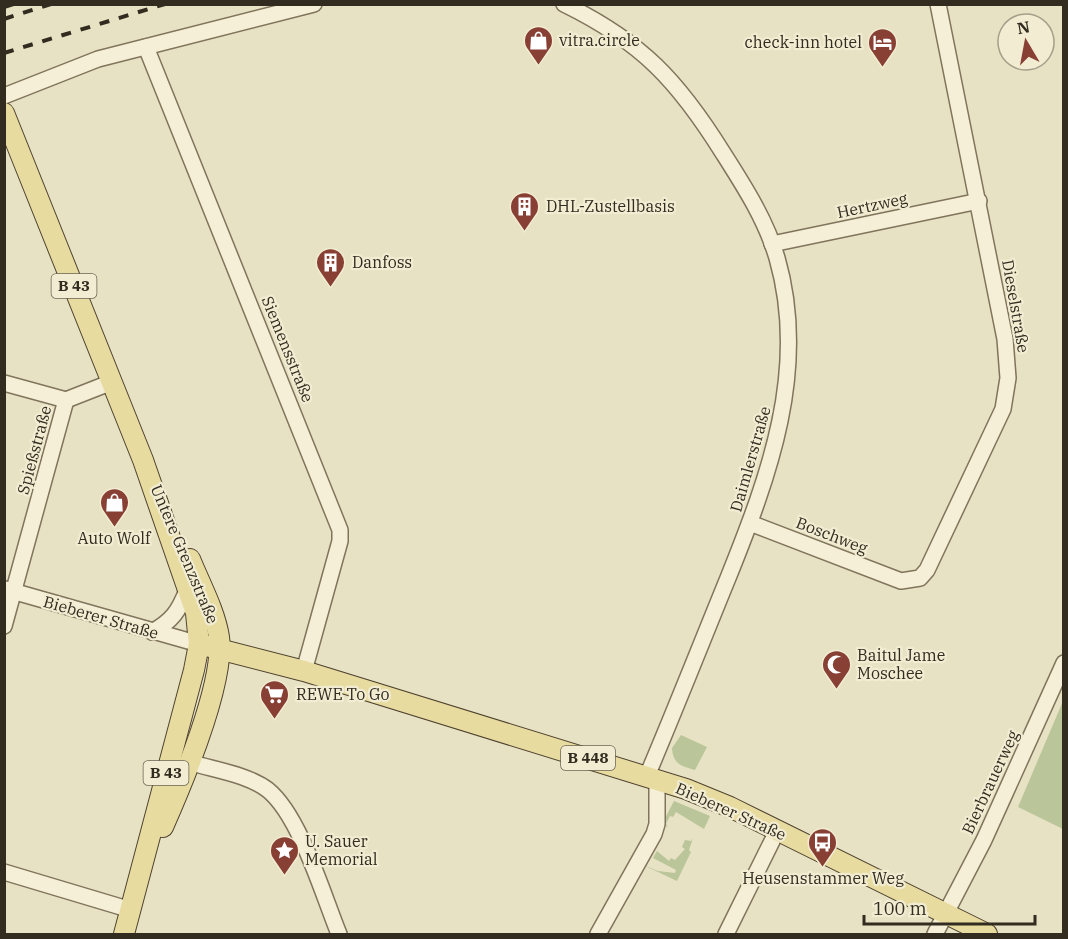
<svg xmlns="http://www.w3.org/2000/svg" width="1068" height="939" font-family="'IBM Plex Serif',serif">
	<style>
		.green { fill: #bac599 }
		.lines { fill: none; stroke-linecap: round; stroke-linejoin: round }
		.minor-casing { stroke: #80745d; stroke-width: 18 }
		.major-casing { stroke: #4f4330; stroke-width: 22 }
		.minor { stroke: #f4efd6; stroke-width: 15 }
		.major { stroke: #e7dba0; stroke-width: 20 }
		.rail { stroke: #322b1f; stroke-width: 4; stroke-dasharray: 10 10; stroke-linecap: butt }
		.labels { text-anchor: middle; stroke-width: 4.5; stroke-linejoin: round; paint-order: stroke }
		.shield { fill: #f1ecd2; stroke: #6b6555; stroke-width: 1.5 }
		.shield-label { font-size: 15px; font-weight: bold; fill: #322b1f }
		.poi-label { font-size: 16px; fill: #322b1f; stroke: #f1ecd2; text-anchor: start }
		.street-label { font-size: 16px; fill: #322b1f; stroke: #f1ecd2 }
	</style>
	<rect width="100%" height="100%" fill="#e8e2c4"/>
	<g class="green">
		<polygon points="1063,701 1064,829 1063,829 1018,807"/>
		<path d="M 681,735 L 707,747 L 695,770 C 681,766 673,764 672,748 Z"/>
		<polygon points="674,801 710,816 704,829 676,812 673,817 670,816 666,824 668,827 662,824"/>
		<polygon points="693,838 689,850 691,852 677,881 641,864 658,871 675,873 676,870 653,858 657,851 669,861 671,858 675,860 685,849 682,847 685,840 691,841"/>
	</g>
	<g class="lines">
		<defs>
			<g id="minor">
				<path d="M 564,4 C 642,42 678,81 723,153 C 744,186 766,220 777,258 C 809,369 769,476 728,578 C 701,644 675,710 647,776"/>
				<polyline points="146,47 340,530 340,541 304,671"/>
				<polyline points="4,96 98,59 314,4"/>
				<polyline points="772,244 979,201"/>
				<polyline points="4,383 66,400"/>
				<polyline points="66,400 112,382"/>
				<polyline points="750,523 901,581 920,578 927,570 1003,409 1008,378 1005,339 938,4"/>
				<polyline points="5,589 199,644"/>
				<polyline points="4,626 66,400"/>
				<path d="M 152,632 C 172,621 179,611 187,590"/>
				<path d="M 189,762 C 214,770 247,774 268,790 C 300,816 323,895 339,934"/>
				<polyline points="4,872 131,910"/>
				<polyline points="598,934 654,834 657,824 657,779"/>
				<polyline points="726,934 777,831"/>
				<polyline points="935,934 984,840 1064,663"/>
			</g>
			<g id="major">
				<polyline points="4,113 143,460 196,613 199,644 194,670 124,934"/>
				<polyline points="199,644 304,671 686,789 730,807 987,934"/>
				<path d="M 163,827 C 182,784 225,682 219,637 C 215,611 200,584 190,559"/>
			</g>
		</defs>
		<use href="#minor" class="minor-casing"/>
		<use href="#major" class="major-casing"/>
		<use href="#minor" class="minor"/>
		<use href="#major" class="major"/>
		<g class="rail">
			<polyline points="4,7 14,4"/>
			<polyline points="4,19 51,4"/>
			<polyline points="4,53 165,4"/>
		</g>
	</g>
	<defs>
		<symbol id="shop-pin" viewBox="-11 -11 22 30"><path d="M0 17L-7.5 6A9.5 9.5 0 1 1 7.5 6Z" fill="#883f34" stroke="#f1ecd2"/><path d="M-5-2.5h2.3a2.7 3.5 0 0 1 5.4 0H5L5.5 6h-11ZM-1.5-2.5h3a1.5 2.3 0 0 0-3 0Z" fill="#fff"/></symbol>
		<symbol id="hotel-pin" viewBox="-11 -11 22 30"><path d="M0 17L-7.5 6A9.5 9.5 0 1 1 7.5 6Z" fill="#883f34" stroke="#f1ecd2"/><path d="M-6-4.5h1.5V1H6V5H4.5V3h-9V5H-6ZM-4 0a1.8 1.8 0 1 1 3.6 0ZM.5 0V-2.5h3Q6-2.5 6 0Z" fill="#fff"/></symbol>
		<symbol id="building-pin" viewBox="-11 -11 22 30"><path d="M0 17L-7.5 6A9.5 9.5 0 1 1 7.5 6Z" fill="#883f34" stroke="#f1ecd2"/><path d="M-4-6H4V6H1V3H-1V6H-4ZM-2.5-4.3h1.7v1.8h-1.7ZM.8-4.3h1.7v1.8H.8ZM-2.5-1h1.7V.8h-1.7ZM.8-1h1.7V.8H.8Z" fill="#fff"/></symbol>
		<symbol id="mosque-pin" viewBox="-11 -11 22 30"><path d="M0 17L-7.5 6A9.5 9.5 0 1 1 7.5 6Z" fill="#883f34" stroke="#f1ecd2"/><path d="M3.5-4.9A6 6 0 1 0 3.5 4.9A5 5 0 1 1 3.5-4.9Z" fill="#fff"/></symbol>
		<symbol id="supermarket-pin" viewBox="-11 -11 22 30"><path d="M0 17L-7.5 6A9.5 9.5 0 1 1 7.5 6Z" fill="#883f34" stroke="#f1ecd2"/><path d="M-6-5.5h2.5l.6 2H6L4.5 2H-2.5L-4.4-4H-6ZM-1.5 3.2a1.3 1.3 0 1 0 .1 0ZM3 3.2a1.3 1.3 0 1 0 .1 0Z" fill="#fff"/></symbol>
		<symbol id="bus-pin" viewBox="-11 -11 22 30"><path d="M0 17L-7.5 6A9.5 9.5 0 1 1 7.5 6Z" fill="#883f34" stroke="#f1ecd2"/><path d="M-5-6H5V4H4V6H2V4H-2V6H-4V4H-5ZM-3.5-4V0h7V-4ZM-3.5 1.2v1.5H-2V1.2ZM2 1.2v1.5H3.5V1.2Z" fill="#fff"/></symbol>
		<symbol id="sight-pin" viewBox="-11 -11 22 30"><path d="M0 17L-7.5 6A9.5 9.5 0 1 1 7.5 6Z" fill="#883f34" stroke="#f1ecd2"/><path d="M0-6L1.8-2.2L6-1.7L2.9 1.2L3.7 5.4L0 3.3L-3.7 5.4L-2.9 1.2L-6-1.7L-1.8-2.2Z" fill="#fff"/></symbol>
	</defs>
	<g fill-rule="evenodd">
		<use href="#shop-pin" x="522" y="24" width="33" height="45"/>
		<use href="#hotel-pin" x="866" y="26" width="33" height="45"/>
		<use href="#building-pin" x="508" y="190" width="33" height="45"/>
		<use href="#building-pin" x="314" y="246" width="33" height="45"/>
		<use href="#shop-pin" x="98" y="486" width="33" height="45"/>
		<use href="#mosque-pin" x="820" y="648" width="33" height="45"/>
		<use href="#supermarket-pin" x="258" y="678" width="33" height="45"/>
		<use href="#bus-pin" x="806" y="826" width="33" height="45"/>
		<use href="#sight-pin" x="268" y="834" width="33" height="45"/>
	</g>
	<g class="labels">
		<g class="shield">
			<rect x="51.5" y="274" width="45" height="24" rx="4.5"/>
			<rect x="561" y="746" width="54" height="24" rx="4.5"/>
			<rect x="143.5" y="761" width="45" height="24" rx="4.5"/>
		</g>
		<g class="shield-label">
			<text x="74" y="291">B 43</text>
			<text x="588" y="763">B 448</text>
			<text x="166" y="778">B 43</text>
		</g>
		<g class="poi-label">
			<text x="559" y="46">vitra.circle</text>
			<text x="862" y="48" text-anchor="end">check-inn hotel</text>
			<text x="546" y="212">DHL-Zustellbasis</text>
			<text x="352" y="268">Danfoss</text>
			<text x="114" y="544" text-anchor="middle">Auto Wolf</text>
			<text x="857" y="661">Baitul Jame<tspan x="857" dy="18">Moschee</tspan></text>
			<text x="296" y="700">REWE To Go</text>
			<text x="305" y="847">U. Sauer<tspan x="305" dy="18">Memorial</tspan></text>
			<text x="823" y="884" text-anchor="middle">Heusenstammer Weg</text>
		</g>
		<g class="street-label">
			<text transform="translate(872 205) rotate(-12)" y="6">Hertzweg</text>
			<text transform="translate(1016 306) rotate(80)" y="6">Dieselstraße</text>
			<text transform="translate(288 349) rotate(68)" y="6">Siemensstraße</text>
			<text transform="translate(34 450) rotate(-75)" y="6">Spießstraße</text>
			<text transform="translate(750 459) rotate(-74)" y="6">Daimlerstraße</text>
			<text transform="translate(832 535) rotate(21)" y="6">Boschweg</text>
			<text transform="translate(185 554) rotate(67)" y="6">Untere Grenzstraße</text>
			<text transform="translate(101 617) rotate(16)" y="6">Bieberer Straße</text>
			<text transform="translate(990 782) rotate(-65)" y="6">Bierbrauerweg</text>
			<text transform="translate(731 811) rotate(24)" y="6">Bieberer Straße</text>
		</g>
	</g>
	<rect width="1068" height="939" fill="none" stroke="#322b1f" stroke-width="12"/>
	<g transform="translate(1026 42) rotate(350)"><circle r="28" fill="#f1ecd2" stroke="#a59f8a" stroke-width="1.5"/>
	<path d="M0-4.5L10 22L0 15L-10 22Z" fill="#883f34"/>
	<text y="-9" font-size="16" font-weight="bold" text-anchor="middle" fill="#322b1f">N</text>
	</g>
	<path d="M864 915v9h171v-9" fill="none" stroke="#322b1f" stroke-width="3"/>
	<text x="873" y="915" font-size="18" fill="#322b1f" stroke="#f1ecd2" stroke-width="4.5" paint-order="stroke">100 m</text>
</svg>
